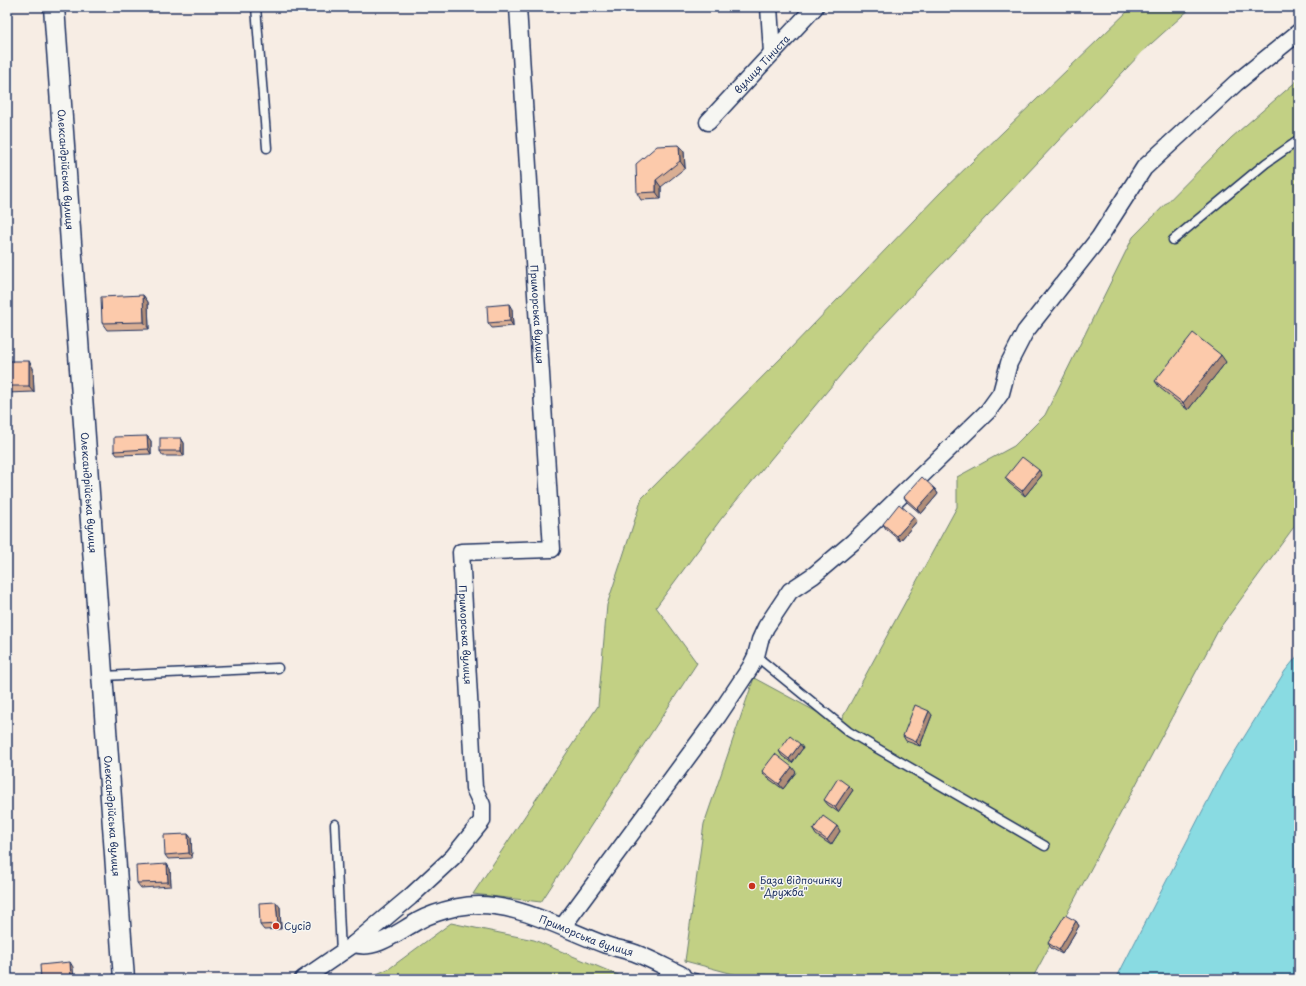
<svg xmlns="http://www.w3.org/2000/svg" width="1306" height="986" font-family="'Playpen Sans',sans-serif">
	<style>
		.green { fill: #c2d084; stroke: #6e8071 }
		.water { fill: #89dbe2; stroke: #5d96ad }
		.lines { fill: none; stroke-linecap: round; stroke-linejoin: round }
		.service-casing { stroke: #1b2f5e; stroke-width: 11 }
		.minor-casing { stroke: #1b2f5e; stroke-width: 19 }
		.tertiary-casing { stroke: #1b2f5e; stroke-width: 23 }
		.service { stroke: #f6f6f2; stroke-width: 8 }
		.minor { stroke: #f6f6f2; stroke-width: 16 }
		.tertiary { stroke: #f6f6f2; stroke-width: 20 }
		.wall { fill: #d9ae93; stroke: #1b2f5e }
		.shaded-wall { fill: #b08d78; stroke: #1b2f5e }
		.building { fill: #fccaab; stroke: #1b2f5e }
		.poi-dot { fill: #c8321e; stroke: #f6f6f2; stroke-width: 1.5 }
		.labels { text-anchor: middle; stroke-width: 3; stroke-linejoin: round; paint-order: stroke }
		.street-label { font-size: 10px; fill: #1b2f5e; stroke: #f6f6f2 }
		.poi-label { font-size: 10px; fill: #1b2f5e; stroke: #f6f6f2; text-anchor: start }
	</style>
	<rect width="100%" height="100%" fill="#f7ede4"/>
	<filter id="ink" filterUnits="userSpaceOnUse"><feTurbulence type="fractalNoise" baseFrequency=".025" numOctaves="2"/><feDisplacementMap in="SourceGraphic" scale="8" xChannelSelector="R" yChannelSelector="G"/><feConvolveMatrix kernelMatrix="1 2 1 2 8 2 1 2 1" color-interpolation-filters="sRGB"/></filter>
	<g filter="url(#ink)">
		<g class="green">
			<polygon points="1132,7 1192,7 1142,52 868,342 721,519 656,607 697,663 541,902 473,894 598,706 607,605 642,498 787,352 940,193"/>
			<polygon points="1299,79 1299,520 1219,629 1032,979 752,979 685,961 704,824 754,678 839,724 957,507 957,477 1014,446 1045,415 1133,237 1231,138"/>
			<polygon points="451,923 534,940 628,979 366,979 390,968"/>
		</g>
		<polygon class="water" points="1299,654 1299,979 1116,979 1223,771 1285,671"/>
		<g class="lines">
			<defs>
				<g id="service">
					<polyline points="256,7 267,148"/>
					<polyline points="1173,240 1266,163 1299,140"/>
					<polyline points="756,656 849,732 1045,846"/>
					<polyline points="103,676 278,668"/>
					<polyline points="335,824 341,953"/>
					<polyline points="682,975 698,979"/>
				</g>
				<g id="minor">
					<path id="s1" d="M 518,7 L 552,549 L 461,552 L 474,788 L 482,805 L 482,821 L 453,857 L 410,897 L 354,944 C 376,951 399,931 418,921 C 430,914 445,910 458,907 C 510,897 559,928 606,945 C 615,948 626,950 635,953 C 651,959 667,968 682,975"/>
					<polyline points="769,7 772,53"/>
					<path id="s2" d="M 708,122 L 815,7"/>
					<polyline points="563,926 718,716 750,668 756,656 760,640 766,627 790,591 814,575 853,542 988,411 1001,393 1009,363 1025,332 1099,238 1144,168 1236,83 1299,32"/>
					<polyline points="303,979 354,944"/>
				</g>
				<g id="tertiary">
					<path id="s3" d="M 54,7 L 124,979"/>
				</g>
			</defs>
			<use href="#service" class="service-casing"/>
			<use href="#minor" class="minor-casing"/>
			<use href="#tertiary" class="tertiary-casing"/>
			<use href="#service" class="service"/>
			<use href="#minor" class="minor"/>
			<use href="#tertiary" class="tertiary"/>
		</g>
		<g class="wall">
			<polygon points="679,145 684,152 685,168 661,187 661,199 641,200 637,193"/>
			<polygon points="143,295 148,302 149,329 107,330 102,323"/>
			<polygon points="512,309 513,326 492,328 488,323"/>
			<polygon points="7,361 33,368 34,392 7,393"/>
			<polygon points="1226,362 1188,410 1160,388 1155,381"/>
			<polygon points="147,436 151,441 151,454 117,455 114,451"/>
			<polygon points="181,438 184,443 184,456 163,456 160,451"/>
			<polygon points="1042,475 1025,496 1009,483 1005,478"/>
			<polygon points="935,489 938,494 921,514 907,502 904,497"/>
			<polygon points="917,521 900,541 886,529 883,524"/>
			<polygon points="932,715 920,746 906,741 903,736"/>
			<polygon points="803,748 792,763 782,756 779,751"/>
			<polygon points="762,771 796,772 783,789 765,776"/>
			<polygon points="849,786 853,790 838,812 828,805 824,800"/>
			<polygon points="813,830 840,831 831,845 816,835"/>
			<polygon points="188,834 191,838 192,858 168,859 165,855"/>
			<polygon points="170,869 171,886 141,888 137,883"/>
			<polygon points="280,907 281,929 264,930 260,925"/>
			<polygon points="1076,921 1079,926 1062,954 1051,948 1048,943"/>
		</g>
		<g class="shaded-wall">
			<polygon points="679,145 684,152 685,168 680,161"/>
			<polygon points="656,180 661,187 661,199 656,192"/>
			<polygon points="143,295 148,302 149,329 144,322"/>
			<polygon points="509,304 512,309 513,326 510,321"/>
			<polygon points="1221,355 1226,362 1188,410 1183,403"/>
			<polygon points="29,361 33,368 34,392 29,386"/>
			<polygon points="147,436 151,441 151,454 148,449"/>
			<polygon points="181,438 184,443 184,456 181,451"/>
			<polygon points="1039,470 1042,475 1025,496 1022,491"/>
			<polygon points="935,489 938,494 921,514 917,509"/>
			<polygon points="914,517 917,521 900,541 897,536"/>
			<polygon points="929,711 932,715 920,746 916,742"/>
			<polygon points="800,744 803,748 792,763 789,759"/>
			<polygon points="792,767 796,772 783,789 779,784"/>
			<polygon points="849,786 853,790 838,812 835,807"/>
			<polygon points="837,826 840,831 831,845 827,840"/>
			<polygon points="188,834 191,838 192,858 189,853"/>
			<polygon points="167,864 170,869 171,886 168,882"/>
			<polygon points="276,902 280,907 281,929 278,924"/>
			<polygon points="1076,921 1079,926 1062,954 1059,950"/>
			<polygon points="70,962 73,967 74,979 71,979"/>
		</g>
		<g class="building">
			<polygon points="679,145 680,161 656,180 656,192 637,193 636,164 657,146"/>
			<polygon points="143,295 144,322 102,323 101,297"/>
			<polygon points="509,304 510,321 488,323 487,306"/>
			<polygon points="1193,333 1221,355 1183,403 1155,381"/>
			<rect x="7" y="361" width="22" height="25"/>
			<polygon points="147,436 148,449 114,451 114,437"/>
			<rect x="160" y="438" width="21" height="13"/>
			<polygon points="1022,457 1039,470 1022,491 1005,478"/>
			<polygon points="922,477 935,489 917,509 904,497"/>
			<polygon points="899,504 914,517 897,536 883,524"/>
			<polygon points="915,705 929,711 916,742 903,736"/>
			<polygon points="790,736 800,744 789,759 779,751"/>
			<polygon points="775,754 792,767 779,784 762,771"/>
			<polygon points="838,778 849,786 835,807 824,800"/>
			<polygon points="823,816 837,826 827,840 813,830"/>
			<polygon points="188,834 189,853 165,855 164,835"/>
			<polygon points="167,864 168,882 137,883 136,866"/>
			<polygon points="276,902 278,924 260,925 259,903"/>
			<polygon points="1065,915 1076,921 1059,950 1048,943"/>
			<polygon points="70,962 71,979 41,979 40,965"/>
		</g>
	</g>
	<g class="poi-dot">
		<circle cx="752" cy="886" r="4"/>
		<circle cx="276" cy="926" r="4"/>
	</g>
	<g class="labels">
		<g class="street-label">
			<text dy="4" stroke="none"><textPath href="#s2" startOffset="79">вулиця Тіниста</textPath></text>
			<text dy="4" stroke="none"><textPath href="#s3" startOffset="163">Олександрійська вулиця</textPath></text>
			<text dy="4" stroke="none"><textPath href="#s1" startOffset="308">Приморська вулиця</textPath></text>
			<text dy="4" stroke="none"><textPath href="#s3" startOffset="487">Олександрійська вулиця</textPath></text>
			<text dy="4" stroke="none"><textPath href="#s1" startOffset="717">Приморська вулиця</textPath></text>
			<text dy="4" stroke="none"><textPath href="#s3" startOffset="811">Олександрійська вулиця</textPath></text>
			<text dy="4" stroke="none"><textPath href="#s1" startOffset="1329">Приморська вулиця</textPath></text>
		</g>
		<g class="poi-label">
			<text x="760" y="884">База відпочинку<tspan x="760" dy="12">"Дружба"</tspan></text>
			<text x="284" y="930">Сусід</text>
		</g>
	</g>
	<rect width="1306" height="986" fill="none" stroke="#f6f6f2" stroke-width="24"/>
	<rect x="12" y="12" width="1282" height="962" fill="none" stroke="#1b2f5e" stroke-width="1.5" filter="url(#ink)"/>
</svg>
